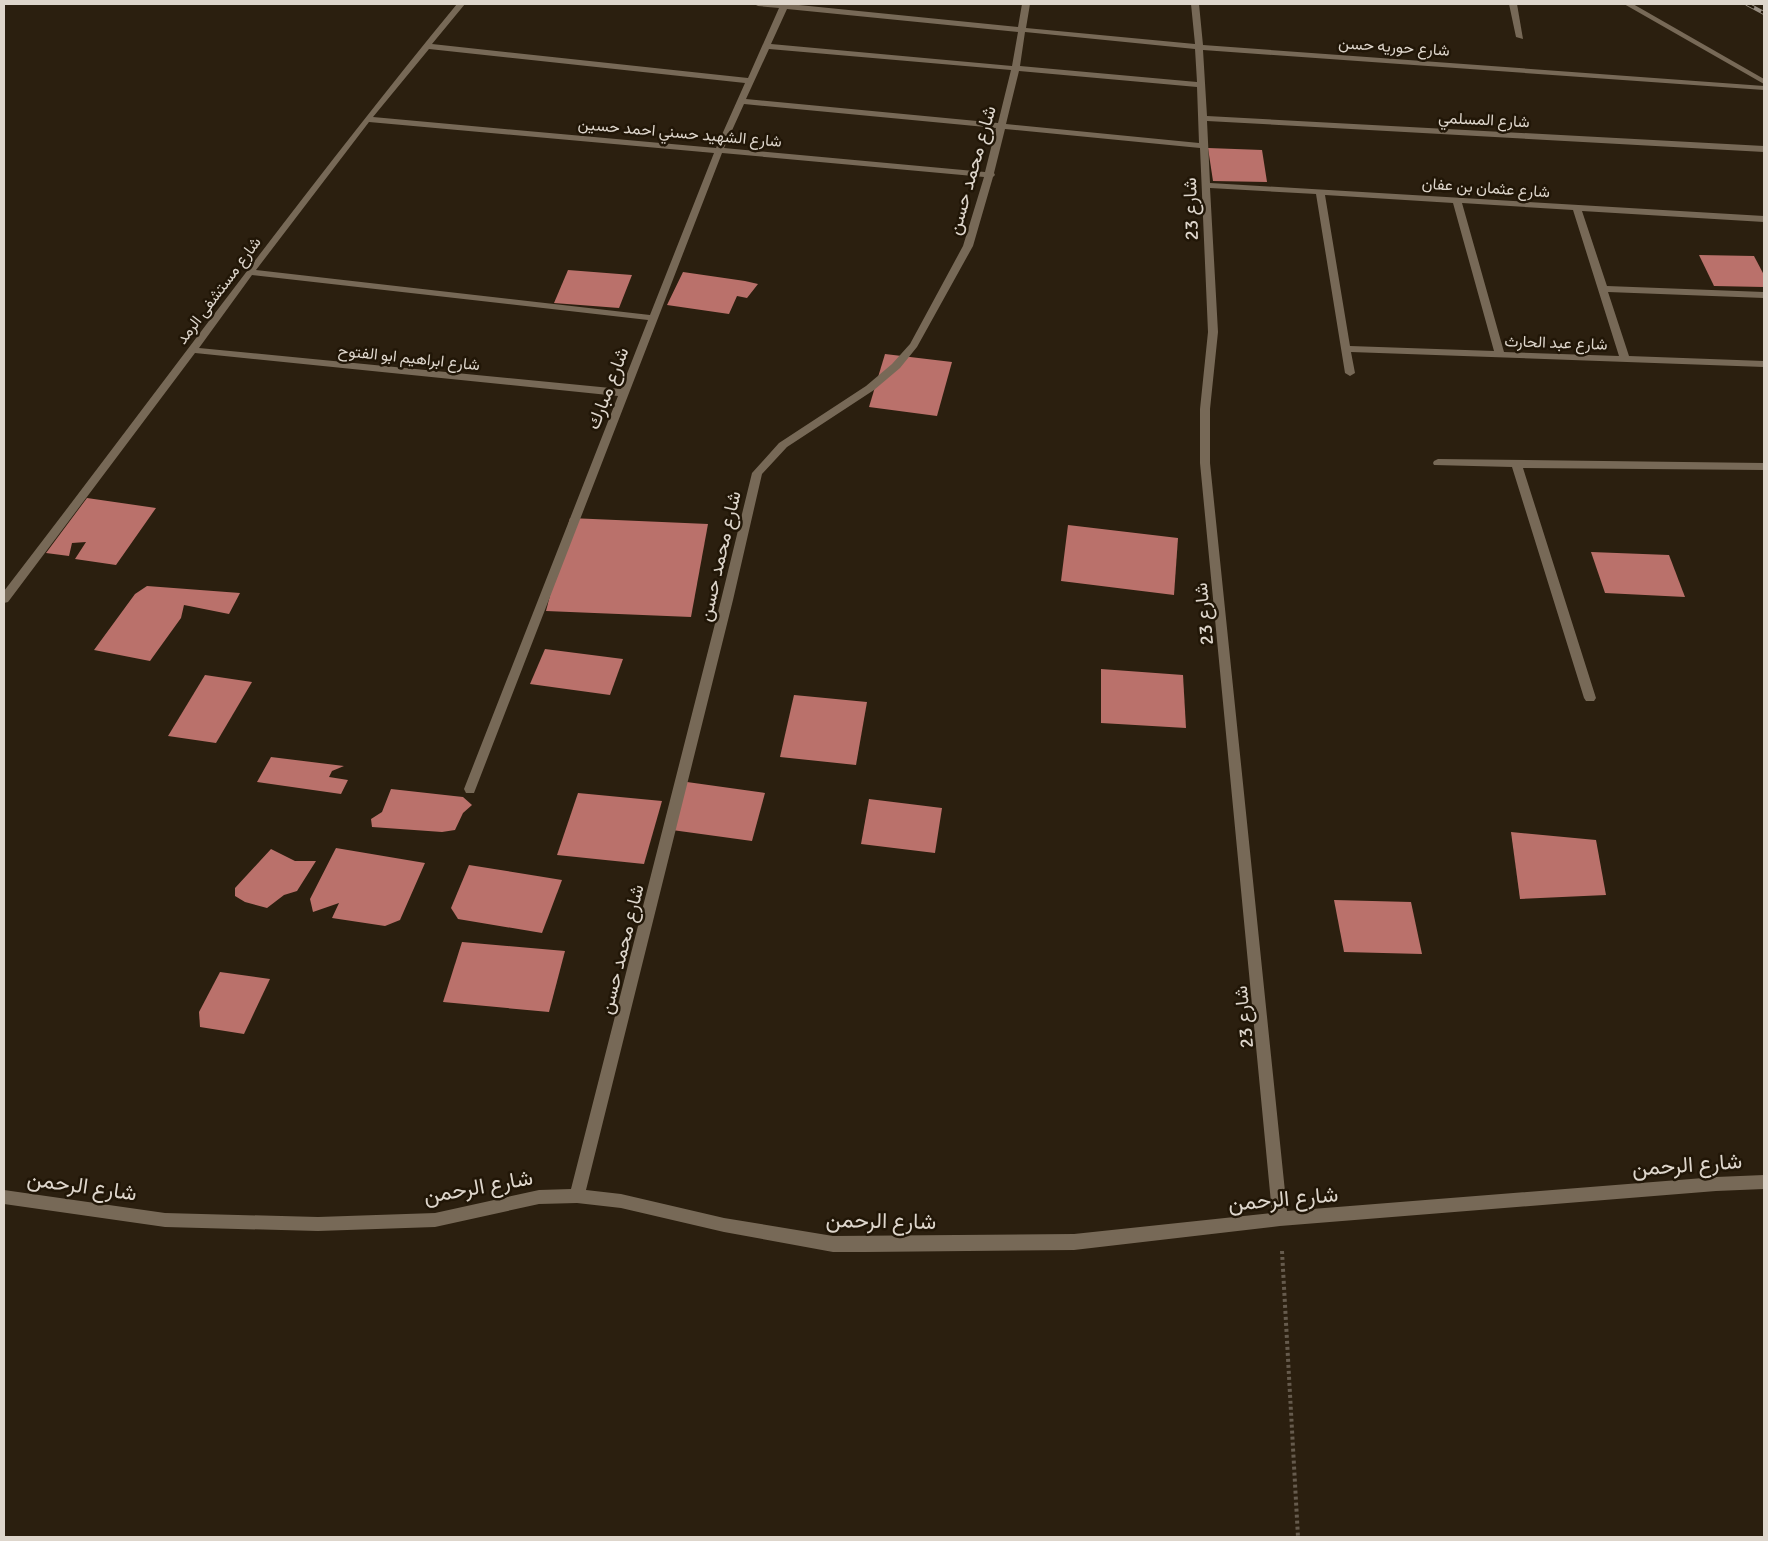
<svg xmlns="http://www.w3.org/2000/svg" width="1768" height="1541" font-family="Signika,Vazirmatn,sans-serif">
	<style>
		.building { fill: #ba716b }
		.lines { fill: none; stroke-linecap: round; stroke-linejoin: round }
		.path { stroke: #665b4d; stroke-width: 4; stroke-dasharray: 3 3; stroke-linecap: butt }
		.minor { fill: #776957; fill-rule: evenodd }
		.rail-casing { stroke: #978d81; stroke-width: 4 }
		.rail { stroke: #211607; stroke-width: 2.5; stroke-dasharray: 8; stroke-linecap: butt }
		.labels { text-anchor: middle; stroke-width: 5; stroke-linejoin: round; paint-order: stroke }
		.far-street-label { font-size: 16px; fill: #ded6cc; stroke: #211607 }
		.street-label { font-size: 19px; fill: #ded6cc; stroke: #211607 }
		.near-street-label { font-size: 22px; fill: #ded6cc; stroke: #211607 }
	</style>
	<rect width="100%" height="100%" fill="#2b1f0f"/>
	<g class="building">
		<polygon points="1208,148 1262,150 1267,182 1213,181"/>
		<polygon points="1699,255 1754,256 1764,275 1764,287 1714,286"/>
		<polygon points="568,270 632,275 619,308 554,303"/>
		<polygon points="683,272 745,281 758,284 747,298 737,296 729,314 667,305"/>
		<polygon points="885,354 952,362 937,416 869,407"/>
		<polygon points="87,498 156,508 116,565 75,559 86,542 72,543 69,556 46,553"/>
		<polygon points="570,518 708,524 691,617 546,611"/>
		<polygon points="1068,525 1178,538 1174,595 1061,581"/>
		<polygon points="1591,552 1669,555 1685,597 1605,593"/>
		<polygon points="147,586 240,593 229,614 184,605 181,618 150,661 94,650 135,594"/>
		<polygon points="545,649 623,659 610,695 530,684"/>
		<polygon points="1101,669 1183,675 1186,728 1101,723"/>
		<polygon points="205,675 252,682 216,743 168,736"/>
		<polygon points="794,695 867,702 856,765 780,757"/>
		<polygon points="271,757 344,766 332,771 329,777 348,780 341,794 257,782"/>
		<polygon points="687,782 765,793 752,841 672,830"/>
		<polygon points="391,789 463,797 472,805 463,813 455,830 442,832 372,827 371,819 382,812"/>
		<polygon points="578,793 662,801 644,864 557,855"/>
		<polygon points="869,799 942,808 935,853 861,844"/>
		<polygon points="1511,832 1596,840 1606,895 1520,899"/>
		<polygon points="336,848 425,863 400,920 385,926 332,918 339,903 313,912 310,899"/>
		<polygon points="271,849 295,861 316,861 297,891 284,895 267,908 245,902 235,896 235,888"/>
		<polygon points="469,865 562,880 542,933 458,919 451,908"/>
		<polygon points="1334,900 1411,902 1422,954 1344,952"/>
		<polygon points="462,942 565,951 549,1012 443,1002"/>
		<polygon points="220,972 270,979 244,1034 200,1027 199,1012"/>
	</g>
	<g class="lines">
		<polyline class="path" points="1282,1251 1298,1537"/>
		<g class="minor">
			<path d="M 457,4 L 465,4 L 432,44 L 748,78 L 779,8 L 758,6 L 754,4 L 789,4 L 1018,27 L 1022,4 L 1030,4 L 1026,28 L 1195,44 L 1191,4 L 1199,4 L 1203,45 L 1764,86 L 1764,90 L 1203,50 L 1207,116 L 1764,146 L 1764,152 L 1207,121 L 1210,183 L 1764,216 L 1764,222 L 1582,211 L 1607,286 L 1764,292 L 1764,298 L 1608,292 L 1629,356 L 1764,361 L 1764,367 L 1351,352 L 1355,373 L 1350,376 L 1345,373 L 1316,194 L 1210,188 L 1218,332 L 1210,409 L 1210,463 L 1287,1211 L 1716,1177 L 1764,1175 L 1764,1189 L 1716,1191 L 1280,1226 L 1074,1250 L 866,1252 L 833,1252 L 724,1232 L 621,1208 L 577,1203 L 539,1204 L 435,1227 L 318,1231 L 165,1227 L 4,1204 L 4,1190 L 165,1213 L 318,1217 L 435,1213 L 539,1190 L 571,1189 L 721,600 L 752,473 L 779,443 L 866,386 L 892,364 L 910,344 L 963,246 L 984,177 L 722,153 L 474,793 L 466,793 L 464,789 L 618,396 L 195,353 L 8,602 L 4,603 L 4,591 C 155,395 300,195 457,4 ZM 787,9 L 1018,32 L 1012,66 L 771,44 ZM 1025,32 L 1195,49 L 1197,82 L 1020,66 ZM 429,49 L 745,83 L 716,148 L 373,117 ZM 769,49 L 1011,70 L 998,123 L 746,99 ZM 1019,71 L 1197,87 L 1199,143 L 1006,124 ZM 744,104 L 996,128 L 985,172 L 724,148 ZM 369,122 L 714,153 L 650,315 L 256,270 ZM 1005,129 L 1200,148 L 1208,332 L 1200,409 L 1200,463 L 1272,1213 L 1074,1234 L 833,1236 L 724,1218 L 621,1194 L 586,1190 L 733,600 L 762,474 L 787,447 L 874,390 L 900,368 L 917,347 L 973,246 L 993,177 L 995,175 L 994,173 ZM 1325,195 L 1453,203 L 1494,351 L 1350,346 ZM 1462,203 L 1573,210 L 1619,356 L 1504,352 ZM 252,275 L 648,320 L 621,389 L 199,348 Z"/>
			<polygon points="1509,4 1517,4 1523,39 1516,37"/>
			<polygon points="1624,4 1633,4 1764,79 1764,84"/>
			<polygon points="1438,459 1764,463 1764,470 1523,468 1596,698 1594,701 1586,701 1584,698 1512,467 1434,465 1433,463 1434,461"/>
		</g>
		<defs>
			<polyline id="rail" points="1747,4 1764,13"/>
		</defs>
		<use href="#rail" class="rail-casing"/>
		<use href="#rail" class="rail"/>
	</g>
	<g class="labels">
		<g class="far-street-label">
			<text transform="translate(1394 46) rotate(4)" y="6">شارع حوريه حسن</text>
			<text transform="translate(1484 119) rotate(3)" y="6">شارع المسلمي</text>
			<text transform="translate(680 132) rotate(5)" y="6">شارع الشهيد حسني احمد حسين</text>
			<text transform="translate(1486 187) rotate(4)" y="6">شارع عثمان بن عفان</text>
			<text transform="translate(218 290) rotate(-53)" y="6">شارع مستشفى الرمد</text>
			<text transform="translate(1556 342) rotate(2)" y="6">شارع عبد الحارث</text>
			<text transform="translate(409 357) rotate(6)" y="6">شارع ابراهيم ابو الفتوح</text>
		</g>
		<g class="street-label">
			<text transform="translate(971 170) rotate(-74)" y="7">شارع محمد حسن</text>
			<text transform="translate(1190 209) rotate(-92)" y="7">شارع 23</text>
			<text transform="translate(607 388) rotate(-69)" y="7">شارع مبارك</text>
			<text transform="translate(719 556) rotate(-77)" y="7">شارع محمد حسن</text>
			<text transform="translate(1203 614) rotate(-96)" y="7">شارع 23</text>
			<text transform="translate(621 949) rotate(-76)" y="7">شارع محمد حسن</text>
			<text transform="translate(1243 1017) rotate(-96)" y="7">شارع 23</text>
		</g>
		<g class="near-street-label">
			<text transform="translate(1687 1164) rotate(-4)" y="8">شارع الرحمن</text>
			<text transform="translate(82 1185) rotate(8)" y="8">شارع الرحمن</text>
			<text transform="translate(478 1186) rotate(-10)" y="8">شارع الرحمن</text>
			<text transform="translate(1283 1198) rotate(-5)" y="8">شارع الرحمن</text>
			<text transform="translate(881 1220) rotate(1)" y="8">شارع الرحمن</text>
		</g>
	</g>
	<rect width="1768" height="1541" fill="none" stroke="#ded6cc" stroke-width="10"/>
</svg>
